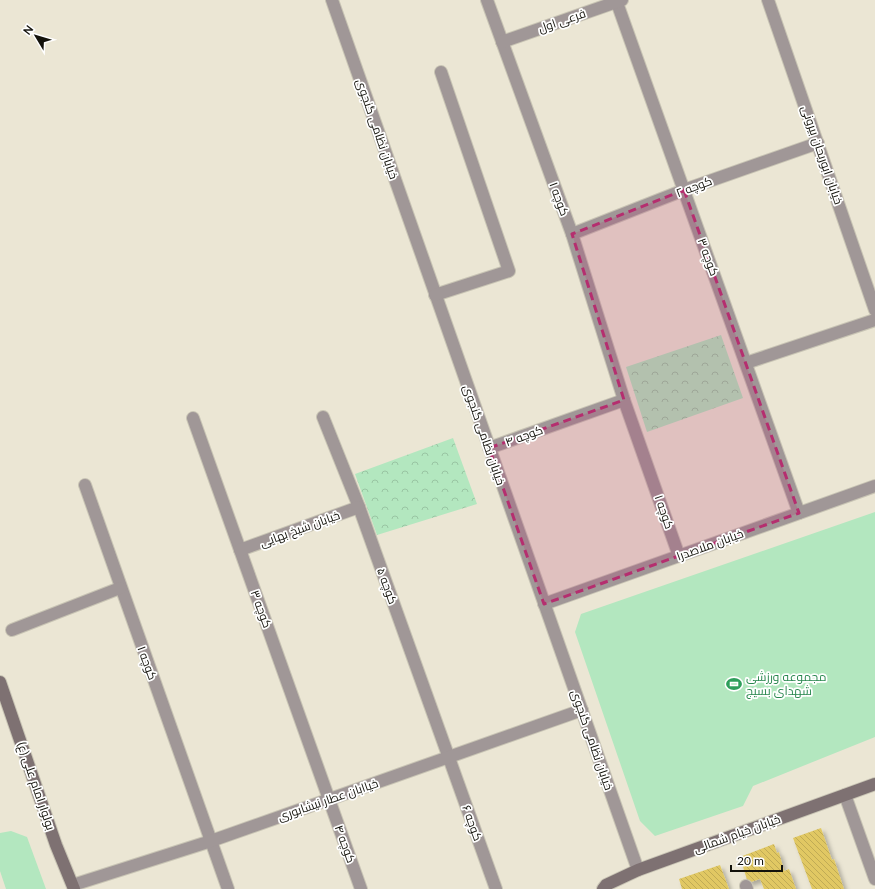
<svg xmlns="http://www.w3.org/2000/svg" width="875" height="889" font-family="Lato,Cairo,sans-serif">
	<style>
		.grass { fill: #b3e7bf }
		.park { fill: url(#park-crowns) }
		.building { fill: url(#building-back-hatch); filter: url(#shadow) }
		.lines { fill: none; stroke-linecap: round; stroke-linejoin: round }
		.street-casing { stroke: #c8c4b4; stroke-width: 14 }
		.secondary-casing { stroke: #c8c4b4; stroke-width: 14 }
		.street { stroke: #a09797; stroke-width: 12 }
		.secondary { stroke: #7e7172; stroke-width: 12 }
		.marked { fill: #b52e6f; fill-opacity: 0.2; stroke: #b52e6f; stroke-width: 3; stroke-dasharray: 8 5; stroke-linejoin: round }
		.labels { text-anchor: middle; stroke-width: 3.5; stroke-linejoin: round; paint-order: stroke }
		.street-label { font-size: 12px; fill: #13120b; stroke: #fff }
		.leisure-label { font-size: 12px; fill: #27864d; stroke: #fff; text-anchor: start }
	</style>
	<defs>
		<pattern id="park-crowns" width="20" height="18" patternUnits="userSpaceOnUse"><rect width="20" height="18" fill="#b3e7bf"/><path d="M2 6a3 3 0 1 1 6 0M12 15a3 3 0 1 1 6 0" fill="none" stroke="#99c5a3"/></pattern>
		<pattern id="building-back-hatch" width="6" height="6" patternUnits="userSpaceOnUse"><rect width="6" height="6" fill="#e1c863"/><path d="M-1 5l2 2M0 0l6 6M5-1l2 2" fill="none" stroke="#c0ab55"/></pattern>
		<filter id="shadow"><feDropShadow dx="3.5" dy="3.5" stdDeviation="2" flood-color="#0004"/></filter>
	</defs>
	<rect width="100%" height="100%" fill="#ebe6d4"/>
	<g class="grass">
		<polygon points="875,512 875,737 753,786 743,806 655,836 640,821 575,632 581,614"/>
		<polygon points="11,831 27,837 46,889 6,889 0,871 0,833"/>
	</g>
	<g class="park">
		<polygon points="721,335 743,398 647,432 626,367"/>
		<polygon points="453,438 477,504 377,535 355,474"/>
	</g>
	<g class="building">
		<polygon points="821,828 832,860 834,859 844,889 812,889 793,838"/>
		<polygon points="774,844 777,853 779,852 784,871 789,869 796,889 764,889 760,879 748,883 740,857"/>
		<polygon points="720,865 729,889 682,889 679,879"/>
	</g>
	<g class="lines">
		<defs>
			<g id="street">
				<polyline points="332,0 638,870"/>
				<polyline points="487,0 572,234 624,400 679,556"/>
				<polyline points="616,0 799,513"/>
				<polyline points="768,0 875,310"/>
				<polyline points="502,42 622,0"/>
				<polyline points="572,234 684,190 818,143"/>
				<polyline points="435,295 509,271 441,72"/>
				<polyline points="746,363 875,320"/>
				<polyline points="323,417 359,507 496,889"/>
				<polyline points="193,418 361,889"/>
				<polyline points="489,448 624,400"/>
				<polyline points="85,485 228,889"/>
				<polyline points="240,550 359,507"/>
				<polyline points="544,604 875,486"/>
				<polyline points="12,630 120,588"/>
				<polyline points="845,795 875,879"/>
				<polyline points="73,885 211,841 582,710"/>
				<polyline points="746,886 747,889"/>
			</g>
			<g id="secondary">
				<polyline points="0,682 56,845 74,889"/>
				<polyline points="603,889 606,885 638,870 875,784"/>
			</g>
		</defs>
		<use href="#street" class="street-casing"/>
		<use href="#secondary" class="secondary-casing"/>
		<use href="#street" class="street"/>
		<use href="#secondary" class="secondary"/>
	</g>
	<path class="marked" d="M 684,190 L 799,513 L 544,604 L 489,448 L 624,400 L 572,234 Z"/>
	<defs>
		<symbol id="stadium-bare" viewBox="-9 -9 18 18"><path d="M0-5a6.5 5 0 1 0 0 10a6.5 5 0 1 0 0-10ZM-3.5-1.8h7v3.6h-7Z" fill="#2e9e5b" stroke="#fff" stroke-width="2.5" paint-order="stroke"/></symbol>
	</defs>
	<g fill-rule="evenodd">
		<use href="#stadium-bare" x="723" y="673" width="22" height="22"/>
	</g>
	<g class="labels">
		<g class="street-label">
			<text transform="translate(562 21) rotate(-19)" y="4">فرعی اول</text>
			<text transform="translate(377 129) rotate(71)" y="4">خیابان نظامی گنجوی</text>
			<text transform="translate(822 155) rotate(71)" y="4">خیابان ابوریحان بیرونی</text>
			<text transform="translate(694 187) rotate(-21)" y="4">کوچه ۲</text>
			<text transform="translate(559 199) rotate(70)" y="4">کوچه ۱</text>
			<text transform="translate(708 257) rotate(70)" y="4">کوچه ۳</text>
			<text transform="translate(484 435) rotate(71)" y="4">خیابان نظامی گنجوی</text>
			<text transform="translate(524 436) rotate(-20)" y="4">کوچه ۴</text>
			<text transform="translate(664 512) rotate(71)" y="4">کوچه ۱</text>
			<text transform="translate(300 529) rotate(-20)" y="4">خیابان شیخ بهایی</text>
			<text transform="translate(710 545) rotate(-20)" y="4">خیابان ملاصدرا</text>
			<text transform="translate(387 586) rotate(70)" y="4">کوچه ۵</text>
			<text transform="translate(261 609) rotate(70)" y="4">کوچه ۳</text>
			<text transform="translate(147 663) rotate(70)" y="4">کوچه ۱</text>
			<text transform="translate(592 740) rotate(71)" y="4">خیابان نظامی گنجوی</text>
			<text transform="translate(36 786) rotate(71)" y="4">بولوار امام علی (ع)</text>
			<text transform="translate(328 800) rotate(-19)" y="4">خیاابان عطار نیشابوری</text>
			<text transform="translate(472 823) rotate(70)" y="4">کوچه ۶</text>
			<text transform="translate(737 834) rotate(-20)" y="4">خیابان خیام شمالی</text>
			<text transform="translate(345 844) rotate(70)" y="4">کوچه ۴</text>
		</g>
		<g class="leisure-label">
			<text x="746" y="681">مجموعه ورزشی<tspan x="746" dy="14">شهدای بسیج</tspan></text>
		</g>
	</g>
	<g transform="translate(36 36) rotate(308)" stroke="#ffffff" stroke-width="3" paint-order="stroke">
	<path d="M0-3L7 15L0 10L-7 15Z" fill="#13120b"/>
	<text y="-6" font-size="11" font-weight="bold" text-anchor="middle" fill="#13120b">N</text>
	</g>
	<path d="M731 865v6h51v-6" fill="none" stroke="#13120b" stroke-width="2"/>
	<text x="737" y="865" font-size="12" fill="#13120b" stroke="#ffffff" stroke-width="3" paint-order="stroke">20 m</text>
</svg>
